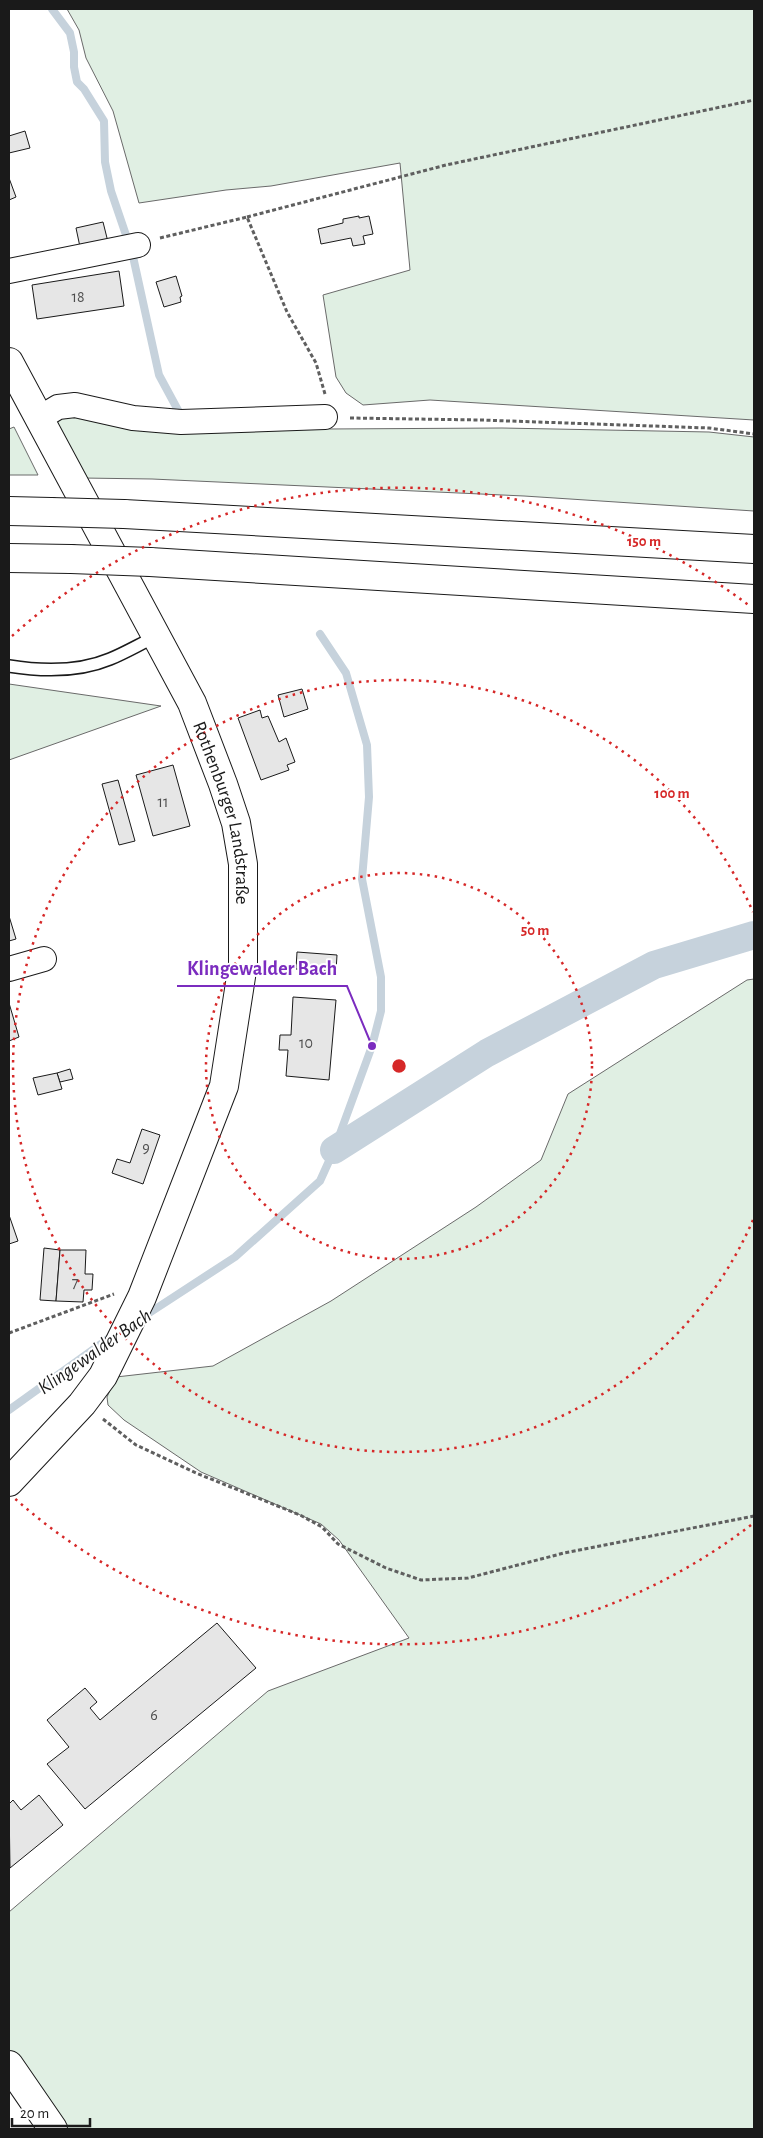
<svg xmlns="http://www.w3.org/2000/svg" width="763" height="2138" font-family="'Alegreya Sans',sans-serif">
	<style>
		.green { fill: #e0efe3; stroke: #6a6a6a }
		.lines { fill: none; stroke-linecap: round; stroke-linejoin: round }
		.stream { stroke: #c6d2dc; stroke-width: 8 }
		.canal { stroke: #c6d2dc; stroke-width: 28 }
		.building { fill: #e6e6e6; stroke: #1a1a1a }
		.lane-casing { stroke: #1a1a1a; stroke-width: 14 }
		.street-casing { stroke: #1a1a1a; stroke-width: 26 }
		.secondary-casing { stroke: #1a1a1a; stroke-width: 30 }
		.highway-casing { stroke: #1a1a1a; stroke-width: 30 }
		.path { stroke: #5f5f5f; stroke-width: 3; stroke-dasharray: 4 2.5; stroke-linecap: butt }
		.lane { stroke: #fff; stroke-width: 11 }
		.street { stroke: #fff; stroke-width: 24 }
		.secondary { stroke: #fff; stroke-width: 28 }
		.highway { stroke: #fff; stroke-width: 28 }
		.highway-bridge-casing { stroke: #1a1a1a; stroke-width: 30; stroke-linecap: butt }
		.highway-bridge { stroke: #fff; stroke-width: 28 }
		.ring { fill: none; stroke: #d62828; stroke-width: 2.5; stroke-dasharray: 2.5 5 }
		.labels { text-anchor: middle; stroke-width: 4; stroke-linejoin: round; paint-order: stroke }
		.number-label { font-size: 16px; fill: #4d4d4d }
		.street-label { font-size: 19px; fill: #1a1a1a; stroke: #fff }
		.water-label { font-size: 20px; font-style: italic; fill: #1a1a1a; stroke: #fff }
		.centre { fill: #d62828; stroke: #fff; stroke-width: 2.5 }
		.ring-label { font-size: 15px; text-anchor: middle; font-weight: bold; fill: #d62828; stroke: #fff; stroke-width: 4; stroke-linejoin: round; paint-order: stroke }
		.leader { fill: none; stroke: #7b2cbf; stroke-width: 2 }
		.callout-dot { fill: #7b2cbf; stroke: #fff; stroke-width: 2 }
		.callout-label { font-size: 20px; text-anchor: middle; font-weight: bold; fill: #7b2cbf; stroke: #fff; stroke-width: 4; stroke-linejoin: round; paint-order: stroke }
	</style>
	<rect width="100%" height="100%" fill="#fff"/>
	<g class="green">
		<polygon points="67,9 754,9 754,420 430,400 363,405 346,393 336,377 323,295 410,270 400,163 271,186 226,190 139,203 113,111 86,58 79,30"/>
		<polygon points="64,413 148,430 502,428 709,432 754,437 754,511 524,496 152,479 82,478 53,422"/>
		<polygon points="14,427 38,475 9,475 9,429"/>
		<polygon points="9,684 161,706 9,760"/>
		<polygon points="754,979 754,2129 59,2129 9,2059 9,1912 268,1691 409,1638 339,1540 321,1524 201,1472 124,1420 108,1405 107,1397 116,1377 213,1366 331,1301 476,1207 541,1160 568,1094 747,980"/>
	</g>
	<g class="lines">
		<g class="stream">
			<polyline points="52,9 70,33 74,52 74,67 77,82 84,89 104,121 105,162 111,191 127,238"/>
			<polyline points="132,252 159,375 179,412"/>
			<polyline points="143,1317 235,1257 320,1181 334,1150 372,1046 381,1011 381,977 362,879 369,797 367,745 346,673 320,634"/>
			<polyline points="9,1410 112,1336"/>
		</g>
		<polyline class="canal" points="334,1150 487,1053 654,965 754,935"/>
	</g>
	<g class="building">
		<polygon points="25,131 30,148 9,153 9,136"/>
		<polygon points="9,178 16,197 9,200"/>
		<polygon points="359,216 359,218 369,216 373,234 363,236 365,244 353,246 351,238 321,244 318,229 343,223 343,219"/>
		<polygon points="103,222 108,242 80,247 76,228"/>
		<polygon points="119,271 124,306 37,319 32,285"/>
		<polygon points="176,276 182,296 180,297 181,302 164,307 156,282"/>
		<polygon points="302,689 308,709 284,717 278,695"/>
		<polygon points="260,710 262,718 268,716 279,742 286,738 295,762 287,765 289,770 261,780 238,718"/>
		<polygon points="173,765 190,826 153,836 136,775"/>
		<polygon points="118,780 135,841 119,845 102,784"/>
		<polygon points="9,916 16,939 9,941"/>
		<polygon points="297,952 337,955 336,971 296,969"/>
		<polygon points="293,997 336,1000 329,1080 286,1076 288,1050 279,1050 280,1035 291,1035"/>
		<polygon points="9,1003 19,1037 9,1041"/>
		<polygon points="70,1069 73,1079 60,1082 57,1073"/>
		<polygon points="57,1073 62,1089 38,1095 33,1078"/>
		<polygon points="142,1129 160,1135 143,1184 112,1173 117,1159 130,1163"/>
		<polygon points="9,1215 18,1241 9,1244"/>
		<polygon points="44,1248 60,1250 56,1301 40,1300"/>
		<polygon points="60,1250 86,1250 85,1274 93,1274 92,1290 84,1290 83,1302 56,1301"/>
		<polygon points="217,1623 256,1668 85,1809 47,1764 69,1747 47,1720 85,1688 97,1702 90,1708 100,1720"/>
		<polygon points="39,1795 63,1825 10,1868 9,1804 13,1800 21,1810"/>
	</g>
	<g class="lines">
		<defs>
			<path id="lane" d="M 9,666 C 40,671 79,672 110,659 C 125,653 140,644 155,637"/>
			<g id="street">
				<polyline points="9,271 138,245"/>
				<polyline points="38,419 58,407 75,405 133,418 181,422 325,417"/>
				<polyline points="9,969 44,959"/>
			</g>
			<g id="secondary">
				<path id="s1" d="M 9,362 L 192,703 L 223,784 L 236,823 L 243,864 L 243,964 L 224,1086 L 142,1297 L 103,1376 L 82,1404 L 9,1482"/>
				<polyline points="9,2065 53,2129"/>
			</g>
			<g id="highway">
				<polyline points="9,511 51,512"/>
				<polyline points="124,514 754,549"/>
				<polyline points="9,558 71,559"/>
				<polyline points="150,562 754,599"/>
			</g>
		</defs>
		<use href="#lane" class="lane-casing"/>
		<use href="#street" class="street-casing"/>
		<use href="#secondary" class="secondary-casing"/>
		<use href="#highway" class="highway-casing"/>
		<g class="path">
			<polyline points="247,217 446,165 754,100"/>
			<polyline points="160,238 247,217 287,312 316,363 325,394"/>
			<polyline points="350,418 481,420 709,428 754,434"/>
			<polyline points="9,1333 114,1294"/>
			<polyline points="103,1419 136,1445 196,1473 300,1515 322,1527 338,1544 386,1568 421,1580 468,1578 564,1553 754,1516"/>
		</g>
		<use href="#lane" class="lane"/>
		<use href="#street" class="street"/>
		<use href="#secondary" class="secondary"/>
		<use href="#highway" class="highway"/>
		<defs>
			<g id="highway-bridge">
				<polyline points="51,512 124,514"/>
				<polyline points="71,559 150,562"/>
			</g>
		</defs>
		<use href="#highway-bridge" class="highway-bridge-casing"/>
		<use href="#highway-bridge" class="highway-bridge"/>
	</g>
	<g class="ring">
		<circle cx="399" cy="1066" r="193"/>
		<path d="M753 1220A386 386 0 1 1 753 912"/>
		<path d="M751 1525A579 579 0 0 1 12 1496M12 636A579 579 0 0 1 751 607"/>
	</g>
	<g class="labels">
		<g class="number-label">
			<text x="78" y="302">18</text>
			<text x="163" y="807">11</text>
			<text x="306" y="1048">10</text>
			<text x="146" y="1153">9</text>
			<text x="75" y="1288">7</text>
			<text x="154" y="1720">6</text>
		</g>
		<g class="street-label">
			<text dy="7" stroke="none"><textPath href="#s1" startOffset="502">Rothenburger Landstraße</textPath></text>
		</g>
		<g class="water-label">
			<text transform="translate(94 1351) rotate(-35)" y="7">Klingewalder Bach</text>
		</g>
	</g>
	<circle cx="399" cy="1066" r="8" class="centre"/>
	<g class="ring-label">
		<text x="644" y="546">150 m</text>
		<text x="672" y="798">100 m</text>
		<text x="535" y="935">50 m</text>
	</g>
	<path class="leader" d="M372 1046L347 986H177"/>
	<circle class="callout-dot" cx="372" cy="1046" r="5"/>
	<g class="callout-label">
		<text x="262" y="975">Klingewalder Bach</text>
	</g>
	<rect width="763" height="2138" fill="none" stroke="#1a1a1a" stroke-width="20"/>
	<path d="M12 2118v8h78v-8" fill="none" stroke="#1a1a1a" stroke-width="2.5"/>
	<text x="20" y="2118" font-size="15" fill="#1a1a1a" stroke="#ffffff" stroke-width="4" paint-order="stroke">20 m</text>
</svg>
